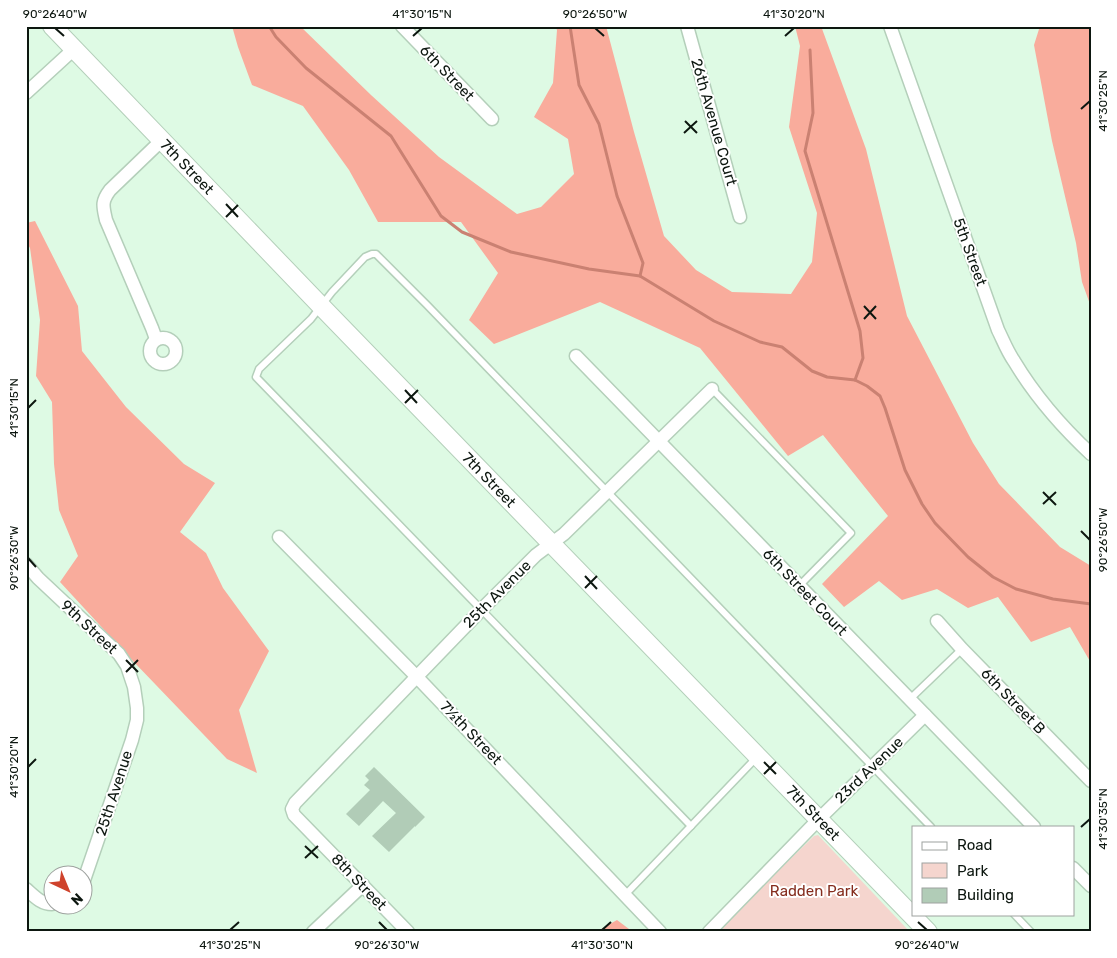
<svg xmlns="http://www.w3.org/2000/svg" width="1117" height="958" font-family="Rubik,sans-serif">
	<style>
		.green { fill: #f5d5ce }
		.forest { fill: #f9ac9c }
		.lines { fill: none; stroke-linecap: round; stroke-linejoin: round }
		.stream { stroke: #ca8172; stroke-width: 3 }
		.building { fill: #b1ccb7 }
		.service-casing { stroke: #b4cfba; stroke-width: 9 }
		.minor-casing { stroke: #b4cfba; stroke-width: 15 }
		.secondary-casing { stroke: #b4cfba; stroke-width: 20 }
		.service { stroke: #fff; stroke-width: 6 }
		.minor { stroke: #fff; stroke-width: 12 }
		.secondary { stroke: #fff; stroke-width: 18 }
		.ticks { fill: none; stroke: #0d1710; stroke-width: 2 }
		.labels { text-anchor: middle; stroke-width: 4; stroke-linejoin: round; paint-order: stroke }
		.street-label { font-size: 15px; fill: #0d1710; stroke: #fff }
		.park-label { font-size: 15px; fill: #852d1e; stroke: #fff }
		.neatline { fill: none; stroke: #0d1710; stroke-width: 2 }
		.ticks-label { font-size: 12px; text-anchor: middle; fill: #0d1710 }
	</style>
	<rect width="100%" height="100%" fill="#defae4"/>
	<polygon class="green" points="818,835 910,932 715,932 814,836"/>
	<g class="forest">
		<polygon points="232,26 300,26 371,95 439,157 517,214 541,207 574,174 568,139 534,117 553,83 557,30 555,26 606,26 634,132 664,236 696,270 732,292 791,294 812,262 817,213 789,127 800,46 795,26 821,26 866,149 907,316 973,443 999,484 1060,547 1091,566 1091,663 1070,627 1031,642 998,597 968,608 937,589 902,600 879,581 844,607 822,584 888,516 823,435 788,456 700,348 600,302 494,344 469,320 498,273 461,222 378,222 349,170 303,106 252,85 238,47"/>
		<polygon points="1040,26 1091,26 1091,307 1082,282 1076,243 1052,141 1034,45"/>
		<polygon points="35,221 78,306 82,351 126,407 184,464 215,483 180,532 206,553 223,588 269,651 239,710 257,773 227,759 132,660 60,582 78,556 59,510 54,464 52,402 36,376 40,320 30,248 26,241 26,223"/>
		<polygon points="617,920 633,932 596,932"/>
	</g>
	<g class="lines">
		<g class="stream">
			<polyline points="269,26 276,37 306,68 391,136 441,216 462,232 511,252 589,269 640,276 714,321 760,342 782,347 812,371 827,377 855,380 867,386 880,396 885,408 905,470 922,504 935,523 968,557 993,577 1016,589 1053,599 1091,604"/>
			<polyline points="570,26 579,85 599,124 617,196 643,263 640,276"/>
			<polyline points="810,50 813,113 805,151 860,331 863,358 855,380"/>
		</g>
	</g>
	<polygon class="building" points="374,767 425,817 415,827 415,826 389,852 372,836 396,813 383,801 359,826 346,814 370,790 364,785 369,780 365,776"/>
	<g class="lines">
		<defs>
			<g id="service">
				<polyline points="712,389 851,533 799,586"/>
				<polyline points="910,699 962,649"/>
				<polyline points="691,826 256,377 259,369 311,319 332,292 365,257 372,254 376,254 427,305 931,827"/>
				<polyline points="625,895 757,757"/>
				<polyline points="1014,914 1031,932"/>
			</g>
			<g id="minor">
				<polyline points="402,26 492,119"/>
				<polyline points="687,26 740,217"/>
				<path d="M 890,26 L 998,330 C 1003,340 1007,351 1014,361 C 1035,396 1061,426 1091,454"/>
				<polyline points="26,93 74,49"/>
				<circle cx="163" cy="351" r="13"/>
				<path d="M 156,339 L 152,328 L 106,220 C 103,206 101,202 110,190 L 162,140"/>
				<polyline points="576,356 1034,827"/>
				<polyline points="279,537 416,676 660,932"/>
				<polyline points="26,564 38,578 119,654 127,666 134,687 137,708 137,720 132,740 82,886"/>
				<polyline points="937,621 962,649 1091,781"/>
				<polyline points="1073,868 1091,886"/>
				<path d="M 26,889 C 34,896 41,904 52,904"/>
				<polyline points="313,932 363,885"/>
				<polyline points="408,932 294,815 292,809 295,803 481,610 536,555 564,534 712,389"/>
				<polyline points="709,932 819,819 925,715"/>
			</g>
			<polyline id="secondary" points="52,26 321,306 928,932"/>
		</defs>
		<use href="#service" class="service-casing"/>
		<use href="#minor" class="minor-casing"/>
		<use href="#secondary" class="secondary-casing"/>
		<use href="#service" class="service"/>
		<use href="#minor" class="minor"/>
		<use href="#secondary" class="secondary"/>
	</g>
	<path class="ticks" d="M 55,28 L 64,36M 595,28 L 604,36M 413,36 L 422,28M 785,36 L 794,28M 1081,109 L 1090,101M 685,121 L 697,133M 684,133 L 697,121M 226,204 L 238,217M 226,217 L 238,205M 864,306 L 876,319M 864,319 L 876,306M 405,390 L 417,403M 405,403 L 418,390M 28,408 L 36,400M 1043,492 L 1056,505M 1043,504 L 1056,492M 1081,531 L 1090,540M 28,558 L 36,567M 585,576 L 597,589M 585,588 L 597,576M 126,660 L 138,672M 126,672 L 138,660M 764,762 L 776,774M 28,767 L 36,759M 764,774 L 776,762M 1081,827 L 1090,819M 305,846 L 318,858M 305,858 L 318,846M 379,922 L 387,930M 918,922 L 927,930M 230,930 L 239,922M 602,930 L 611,922"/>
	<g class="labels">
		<g class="street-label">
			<text transform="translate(447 73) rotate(46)" y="5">6th Street</text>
			<text transform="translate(714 122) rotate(74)" y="5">26th Avenue Court</text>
			<text transform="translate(187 167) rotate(46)" y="5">7th Street</text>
			<text transform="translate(970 252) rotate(70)" y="5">5th Street</text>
			<text transform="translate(489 480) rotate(46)" y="5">7th Street</text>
			<text transform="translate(805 592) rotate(46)" y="5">6th Street Court</text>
			<text transform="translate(497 594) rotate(-45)" y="5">25th Avenue</text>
			<text transform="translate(89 627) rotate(43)" y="5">9th Street</text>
			<text transform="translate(1013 701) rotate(46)" y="5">6th Street B</text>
			<text transform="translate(471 733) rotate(46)" y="5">7½th Street</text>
			<text transform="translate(869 770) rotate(-44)" y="5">23rd Avenue</text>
			<text transform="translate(114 793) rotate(-72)" y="5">25th Avenue</text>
			<text transform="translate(813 813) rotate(46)" y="5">7th Street</text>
			<text transform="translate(359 882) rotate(46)" y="5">8th Street</text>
		</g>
		<g class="park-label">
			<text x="814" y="896">Radden Park</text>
		</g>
	</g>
	<rect width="1117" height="958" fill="none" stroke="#ffffff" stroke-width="55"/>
	<rect x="912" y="826" width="162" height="90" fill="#ffffff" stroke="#9ea29f"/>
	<rect x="922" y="842" width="25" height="8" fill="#ffffff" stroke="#9ea29f"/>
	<text x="957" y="850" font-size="15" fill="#0d1710">Road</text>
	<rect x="922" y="863" width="25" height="15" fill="#f5d5ce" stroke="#9ea29f"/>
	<text x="957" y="876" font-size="15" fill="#0d1710">Park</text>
	<rect x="922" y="888" width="25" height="15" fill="#b1ccb7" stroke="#9ea29f"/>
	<text x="957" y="900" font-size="15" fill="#0d1710">Building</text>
	<g transform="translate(68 890) rotate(136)"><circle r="24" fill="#ffffff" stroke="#9ea29f"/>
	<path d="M0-4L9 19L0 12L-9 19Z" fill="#cf432c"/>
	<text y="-8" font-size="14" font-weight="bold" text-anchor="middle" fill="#0d1710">N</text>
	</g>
	<rect x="28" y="28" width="1062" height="902" class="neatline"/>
	<g class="ticks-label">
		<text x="55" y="18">90°26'40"W</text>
		<text x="422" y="18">41°30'15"N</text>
		<text x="595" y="18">90°26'50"W</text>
		<text x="794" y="18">41°30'20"N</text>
		<text transform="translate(1103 101) rotate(-90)" y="4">41°30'25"N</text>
		<text transform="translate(14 408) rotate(-90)" y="4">41°30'15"N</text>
		<text transform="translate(1103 540) rotate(-90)" y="4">90°26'50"W</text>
		<text transform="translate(14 558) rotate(-90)" y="4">90°26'30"W</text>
		<text transform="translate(14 767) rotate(-90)" y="4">41°30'20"N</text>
		<text transform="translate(1103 819) rotate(-90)" y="4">41°30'35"N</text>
		<text x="230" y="949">41°30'25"N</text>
		<text x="387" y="949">90°26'30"W</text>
		<text x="602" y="949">41°30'30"N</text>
		<text x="927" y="949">90°26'40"W</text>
	</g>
</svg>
